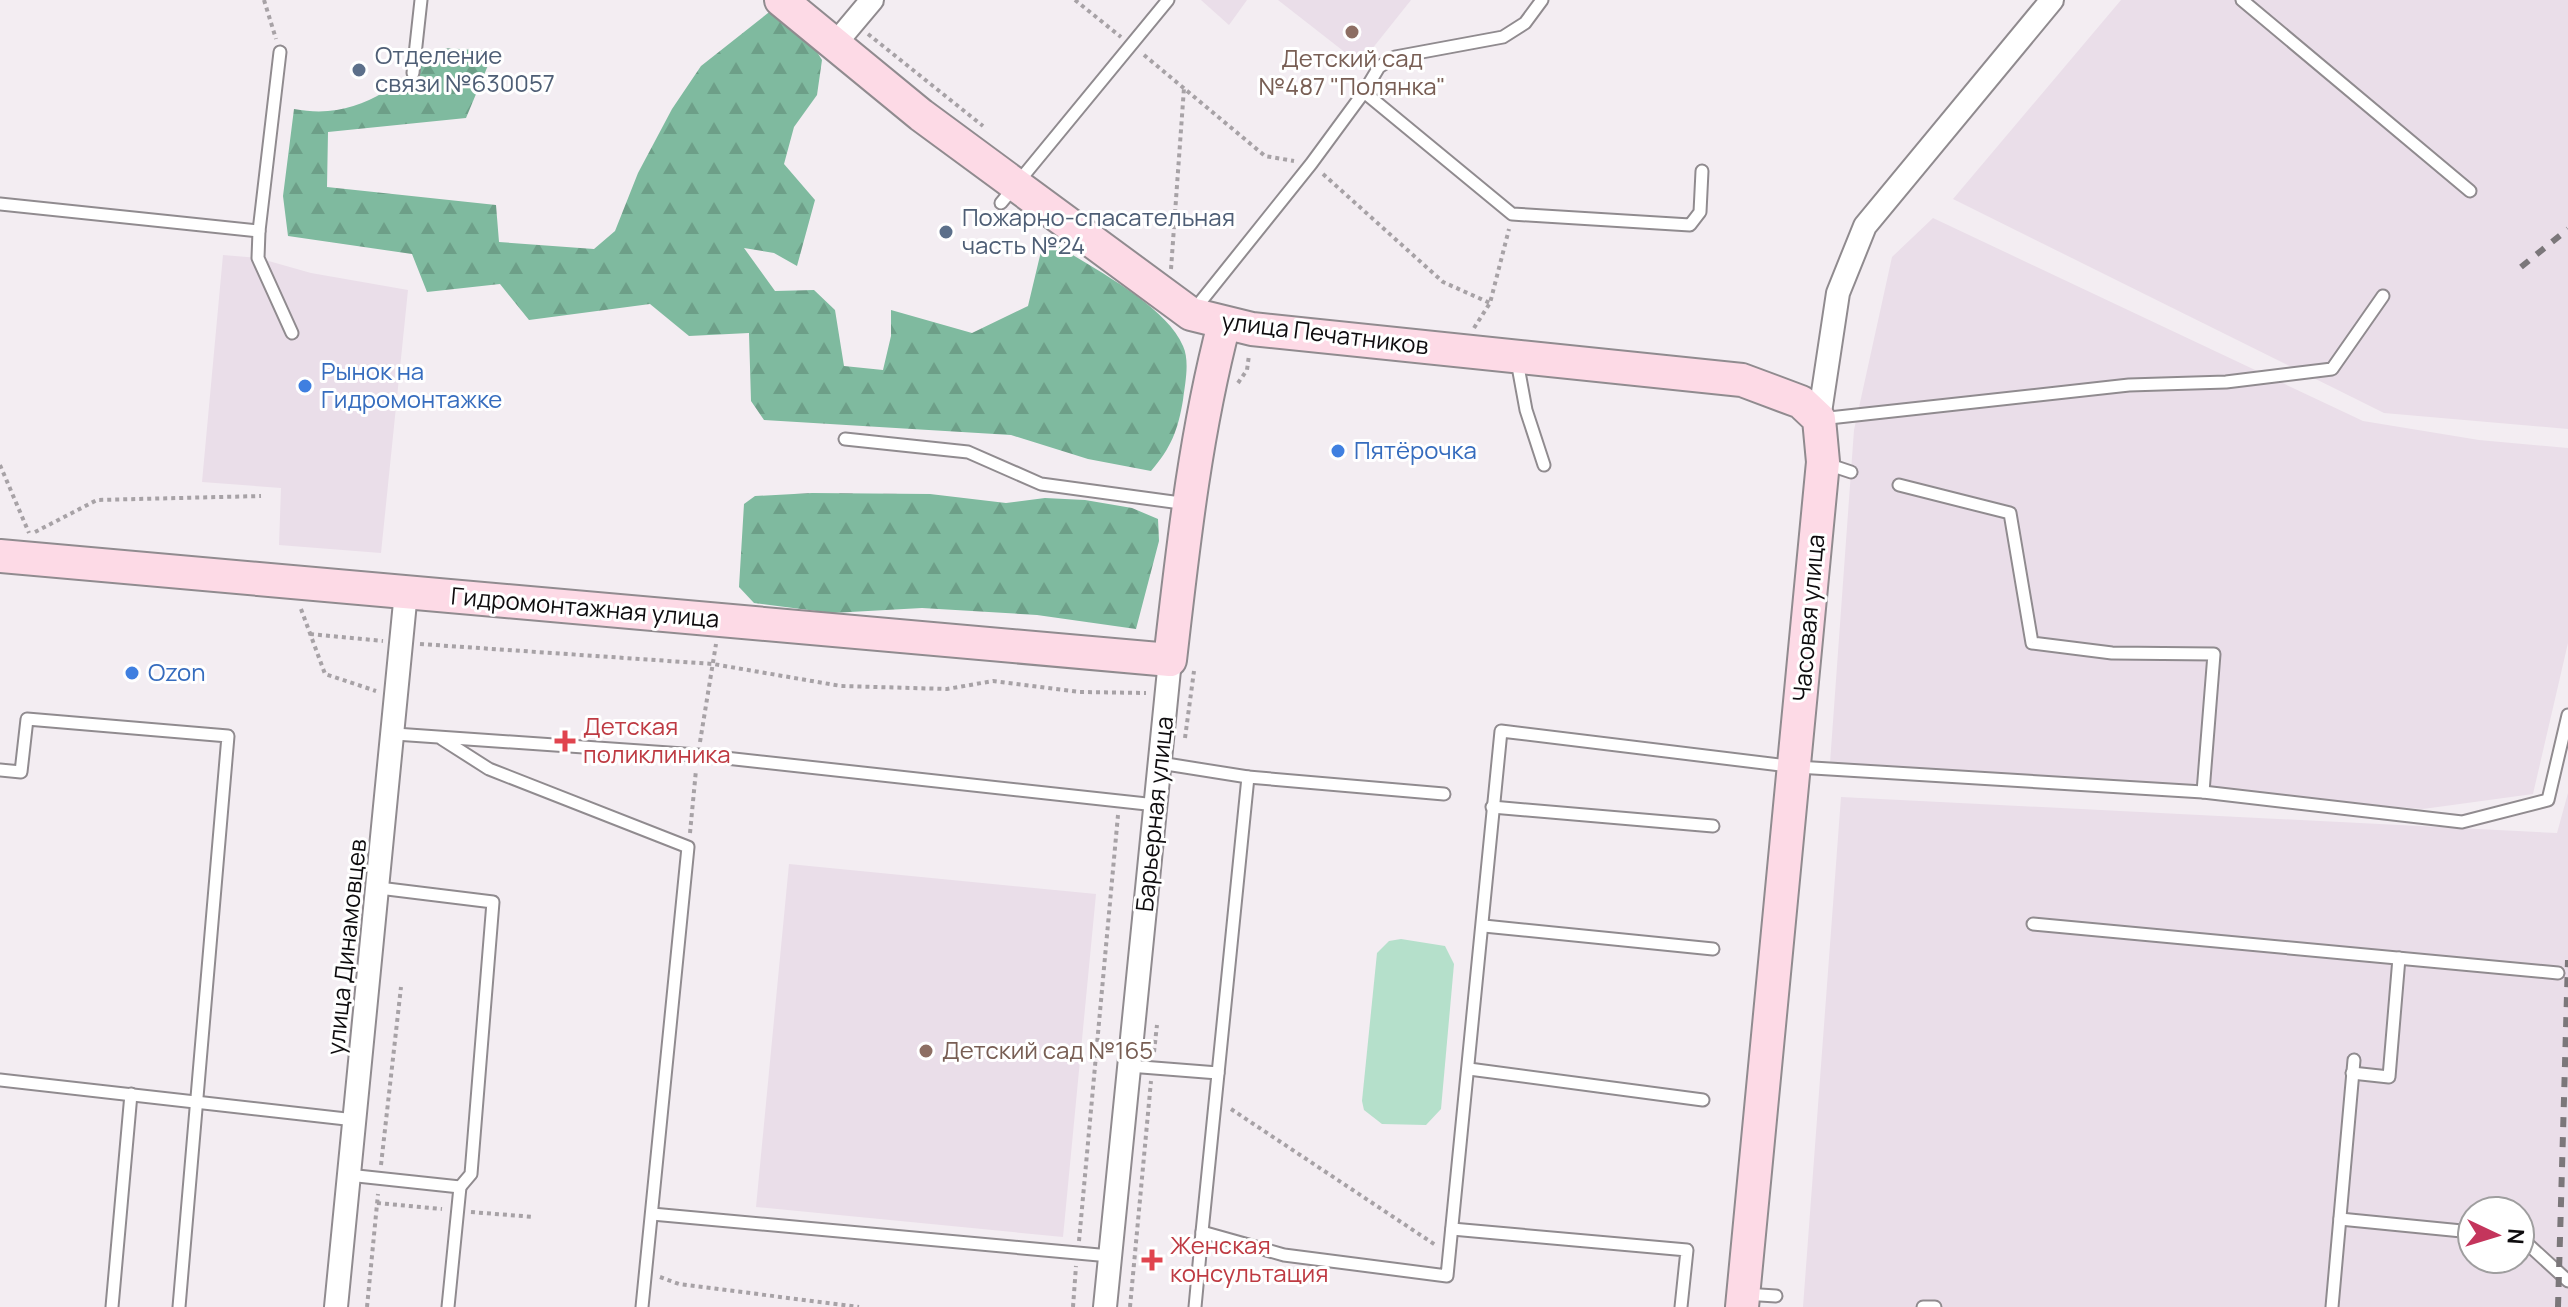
<svg xmlns="http://www.w3.org/2000/svg" width="2568" height="1307" font-family="Manrope,sans-serif">
	<style>
		.built { fill: #eadee9; fill-rule: evenodd }
		.forest { fill: url(#forest-firs) }
		.pitch { fill: #b5e0cb }
		.lines { fill: none; stroke-linecap: round; stroke-linejoin: round }
		.lane-casing { stroke: #908b8f; stroke-width: 15 }
		.street-casing { stroke: #908b8f; stroke-width: 26 }
		.secondary-casing { stroke: #908b8f; stroke-width: 36 }
		.path { stroke: #a7a2a6; stroke-width: 4; stroke-dasharray: 4 4; stroke-linecap: butt }
		.lane { stroke: #fff; stroke-width: 11 }
		.street { stroke: #fff; stroke-width: 22 }
		.secondary { stroke: #fddae6; stroke-width: 32 }
		.rail { stroke: #7b777a; stroke-width: 6; stroke-dasharray: 10 10; stroke-linecap: butt }
		.education-dot { fill: #8d6e63; stroke: #fff; stroke-width: 3 }
		.service-dot { fill: #5c6f8a; stroke: #fff; stroke-width: 3 }
		.shop-dot { fill: #3f7fe0; stroke: #fff; stroke-width: 3 }
		.health-dot { fill: #e0444e; stroke: #fff; stroke-width: 3 }
		.labels { text-anchor: middle; stroke-width: 6; stroke-linejoin: round; paint-order: stroke }
		.service-label { font-size: 24px; fill: #4e5e75; stroke: #fff; text-anchor: start }
		.education-label { font-size: 24px; fill: #785e54; stroke: #fff }
		.street-label { font-size: 24px; fill: #0e0c0e; stroke: #fff }
		.shop-label { font-size: 24px; fill: #366cbe; stroke: #fff; text-anchor: start }
		.health-label { font-size: 24px; fill: #be3a42; stroke: #fff; text-anchor: start }
	</style>
	<defs>
		<pattern id="forest-firs" width="22" height="20" patternUnits="userSpaceOnUse" patternTransform="scale(2)"><rect width="22" height="20" fill="#7fba9f"/><path d="M5 1l3.5 6h-7zM16 11l3.5 6h-7z" fill="#6d9f88"/></pattern>
	</defs>
	<rect width="100%" height="100%" fill="#f3edf2"/>
	<g class="built">
		<polygon points="1201,0 1247,0 1229,25"/>
		<polygon points="1278,0 1411,0 1360,64"/>
		<polygon points="2121,0 2568,0 2568,429 2384,413 1953,199"/>
		<polygon points="1933,218 2363,421 2479,440 2568,448 2568,643 2533,794 2423,809 1830,763 1854,430 1892,257"/>
		<polygon points="223,255 258,258 311,273 408,290 381,553 279,545 281,488 202,482"/>
		<path d="M 2568,793 L 2568,1307 L 1803,1307 L 1841,797 L 2557,833 ZM 2472,1211 L 2520,1211 L 2520,1259 L 2472,1259 Z"/>
		<polygon points="789,864 1096,894 1063,1237 756,1207"/>
	</g>
	<g class="forest">
		<path d="M 773,9 L 799,23 L 822,60 L 817,95 L 794,127 L 784,164 L 815,200 L 797,266 L 774,253 L 744,248 L 775,291 L 814,290 L 835,310 L 844,366 L 883,370 L 891,336 L 891,310 L 972,333 L 1028,306 L 1043,243 L 1055,244 C 1092,268 1166,305 1183,346 C 1190,361 1185,384 1183,400 C 1178,430 1171,448 1151,471 L 1088,459 L 1011,435 L 764,420 L 751,401 L 749,333 L 689,336 L 650,304 L 529,320 L 500,284 L 427,292 L 412,254 L 288,236 L 283,196 L 294,109 C 358,121 396,86 442,48 L 494,51 L 466,118 L 328,132 L 327,187 L 496,205 L 499,242 L 594,249 L 615,231 L 638,173 L 672,109 L 701,66 Z"/>
		<polygon points="812,493 930,494 1006,503 1045,498 1085,500 1132,508 1158,519 1159,541 1136,629 1037,615 922,608 832,613 754,603 739,587 744,504 755,496"/>
	</g>
	<polygon class="pitch" points="1401,939 1445,946 1454,964 1441,1109 1426,1125 1382,1124 1364,1110 1362,1101 1377,953 1389,941"/>
	<g class="lines">
		<defs>
			<g id="lane">
				<polyline points="2242,0 2470,191"/>
				<polyline points="413,73 421,0"/>
				<polyline points="1364,92 1379,67 1395,57 1503,37 1525,23 1542,0"/>
				<polyline points="1001,203 1168,0"/>
				<polyline points="0,204 259,231 280,52"/>
				<polyline points="259,231 258,258 292,333"/>
				<polyline points="1194,310 1311,164 1364,92 1512,214 1690,225 1700,212 1702,171"/>
				<polyline points="1517,361 1526,410 1544,465"/>
				<polyline points="1820,419 2129,385 2226,382 2332,369 2383,296"/>
				<polyline points="845,439 968,452 1041,484 1188,504"/>
				<polyline points="1827,464 1851,472"/>
				<polyline points="1899,485 2010,513 2032,643 2112,653 2214,654 2203,792"/>
				<polyline points="395,734 698,755 1156,805"/>
				<polyline points="442,739 489,769 688,847 642,1307"/>
				<polyline points="1160,763 1248,777 1202,1232 1284,1255 1447,1276 1501,731 1797,767 2203,792 2462,822 2548,800 2568,715"/>
				<polyline points="0,770 21,772 27,719 228,736 179,1307"/>
				<polyline points="1248,777 1444,794"/>
				<polyline points="1492,807 1713,826"/>
				<polyline points="379,888 493,902 471,1174 460,1187"/>
				<polyline points="2033,924 2558,973"/>
				<polyline points="1484,926 1713,949"/>
				<polyline points="1129,1066 1218,1073"/>
				<polyline points="1469,1069 1703,1100"/>
				<polyline points="2352,1073 2389,1077 2399,958"/>
				<polyline points="0,1080 355,1120"/>
				<polyline points="348,1175 460,1187 448,1307"/>
				<polyline points="652,1214 1110,1256"/>
				<polyline points="2340,1219 2472,1232"/>
				<polyline points="1452,1229 1687,1250 1681,1307"/>
				<polyline points="2520,1237 2568,1281"/>
				<polyline points="1744,1294 1776,1296"/>
				<polyline points="112,1307 131,1094"/>
				<polyline points="1195,1307 1202,1232"/>
				<polyline points="1923,1307 1935,1307"/>
				<polyline points="2332,1307 2354,1060"/>
			</g>
			<g id="street">
				<polyline points="835,44 872,0"/>
				<polyline points="1819,419 1838,293 1865,226 2052,0"/>
				<polyline points="336,1307 406,592"/>
				<polyline points="1105,1307 1170,660"/>
			</g>
			<g id="secondary">
				<polyline points="781,0 921,115 1191,314 1252,329 1742,380 1801,402 1819,419 1823,462 1742,1307"/>
				<path d="M 0,556 L 1170,660 C 1183,547 1195,435 1224,324"/>
			</g>
		</defs>
		<use href="#lane" class="lane-casing"/>
		<use href="#street" class="street-casing"/>
		<use href="#secondary" class="secondary-casing"/>
		<g class="path">
			<polyline points="264,0 276,39"/>
			<polyline points="1075,0 1121,37"/>
			<polyline points="868,34 983,126"/>
			<polyline points="1144,55 1265,156 1294,161"/>
			<polyline points="1323,174 1443,282 1490,303"/>
			<polyline points="1171,269 1184,88"/>
			<polyline points="1474,328 1490,303 1509,229"/>
			<polyline points="1238,383 1247,370 1249,355"/>
			<polyline points="0,465 29,533"/>
			<polyline points="35,532 97,500 261,496"/>
			<polyline points="301,609 325,674 376,691"/>
			<polyline points="310,634 383,641"/>
			<polyline points="420,644 713,664 841,686 947,689 993,681 1080,692 1146,693"/>
			<polyline points="1185,738 1194,671"/>
			<polyline points="700,742 716,644"/>
			<polyline points="690,833 696,770"/>
			<polyline points="1154,1052 1157,1025"/>
			<polyline points="1231,1109 1437,1246"/>
			<polyline points="381,1165 401,987"/>
			<polyline points="377,1203 442,1209"/>
			<polyline points="471,1212 534,1217"/>
			<polyline points="1079,1241 1118,815"/>
			<polyline points="660,1277 679,1284 859,1307"/>
			<polyline points="367,1307 378,1194"/>
			<polyline points="1073,1307 1076,1266"/>
			<polyline points="1130,1307 1151,1081"/>
		</g>
		<use href="#lane" class="lane"/>
		<use href="#street" class="street"/>
		<use href="#secondary" class="secondary"/>
		<g class="rail">
			<polyline points="2521,267 2568,229"/>
			<polyline points="2558,1307 2568,960"/>
		</g>
	</g>
	<g class="education-dot">
		<circle cx="1352" cy="32" r="8"/>
		<circle cx="926" cy="1051" r="8"/>
	</g>
	<g class="service-dot">
		<circle cx="359" cy="70" r="8"/>
		<circle cx="946" cy="232" r="8"/>
	</g>
	<g class="shop-dot">
		<circle cx="305" cy="386" r="8"/>
		<circle cx="1338" cy="451" r="8"/>
		<circle cx="132" cy="673" r="8"/>
	</g>
	<g class="health-dot">
		<path d="M561 729h8v8h8v8h-8v8h-8v-8h-8v-8h8z"/>
		<path d="M1148 1248h8v8h8v8h-8v8h-8v-8h-8v-8h8z"/>
	</g>
	<g class="labels">
		<g class="service-label">
			<text x="375" y="64">Отделение<tspan x="375" dy="28">связи №630057</tspan></text>
			<text x="962" y="226">Пожарно-спасательная<tspan x="962" dy="28">часть №24</tspan></text>
		</g>
		<g class="education-label">
			<text x="1352" y="67">Детский сад<tspan x="1352" dy="28">№487 "Полянка"</tspan></text>
			<text x="942" y="1059" text-anchor="start">Детский сад №165</text>
		</g>
		<g class="street-label">
			<text transform="translate(1325 334) rotate(7)" y="8">улица Печатников</text>
			<text transform="translate(585 608) rotate(5)" y="8">Гидромонтажная улица</text>
			<text transform="translate(1809 618) rotate(-85)" y="8">Часовая улица</text>
			<text transform="translate(1155 814) rotate(-84)" y="8">Барьерная улица</text>
			<text transform="translate(347 947) rotate(-84)" y="8">улица Динамовцев</text>
		</g>
		<g class="shop-label">
			<text x="321" y="380">Рынок на<tspan x="321" dy="28">Гидромонтажке</tspan></text>
			<text x="1354" y="459">Пятёрочка</text>
			<text x="148" y="681">Ozon</text>
		</g>
		<g class="health-label">
			<text x="583" y="735">Детская<tspan x="583" dy="28">поликлиника</tspan></text>
			<text x="1170" y="1254">Женская<tspan x="1170" dy="28">консультация</tspan></text>
		</g>
	</g>
	<g transform="translate(2496 1235) rotate(94)"><circle r="38" fill="#ffffff" stroke="#9f9e9f" stroke-width="2"/>
	<path d="M0-6L14 30L0 20L-14 30Z" fill="#c4355c"/>
	<text y="-12" font-size="22" font-weight="bold" text-anchor="middle" fill="#0e0c0e">N</text>
	</g>
</svg>
